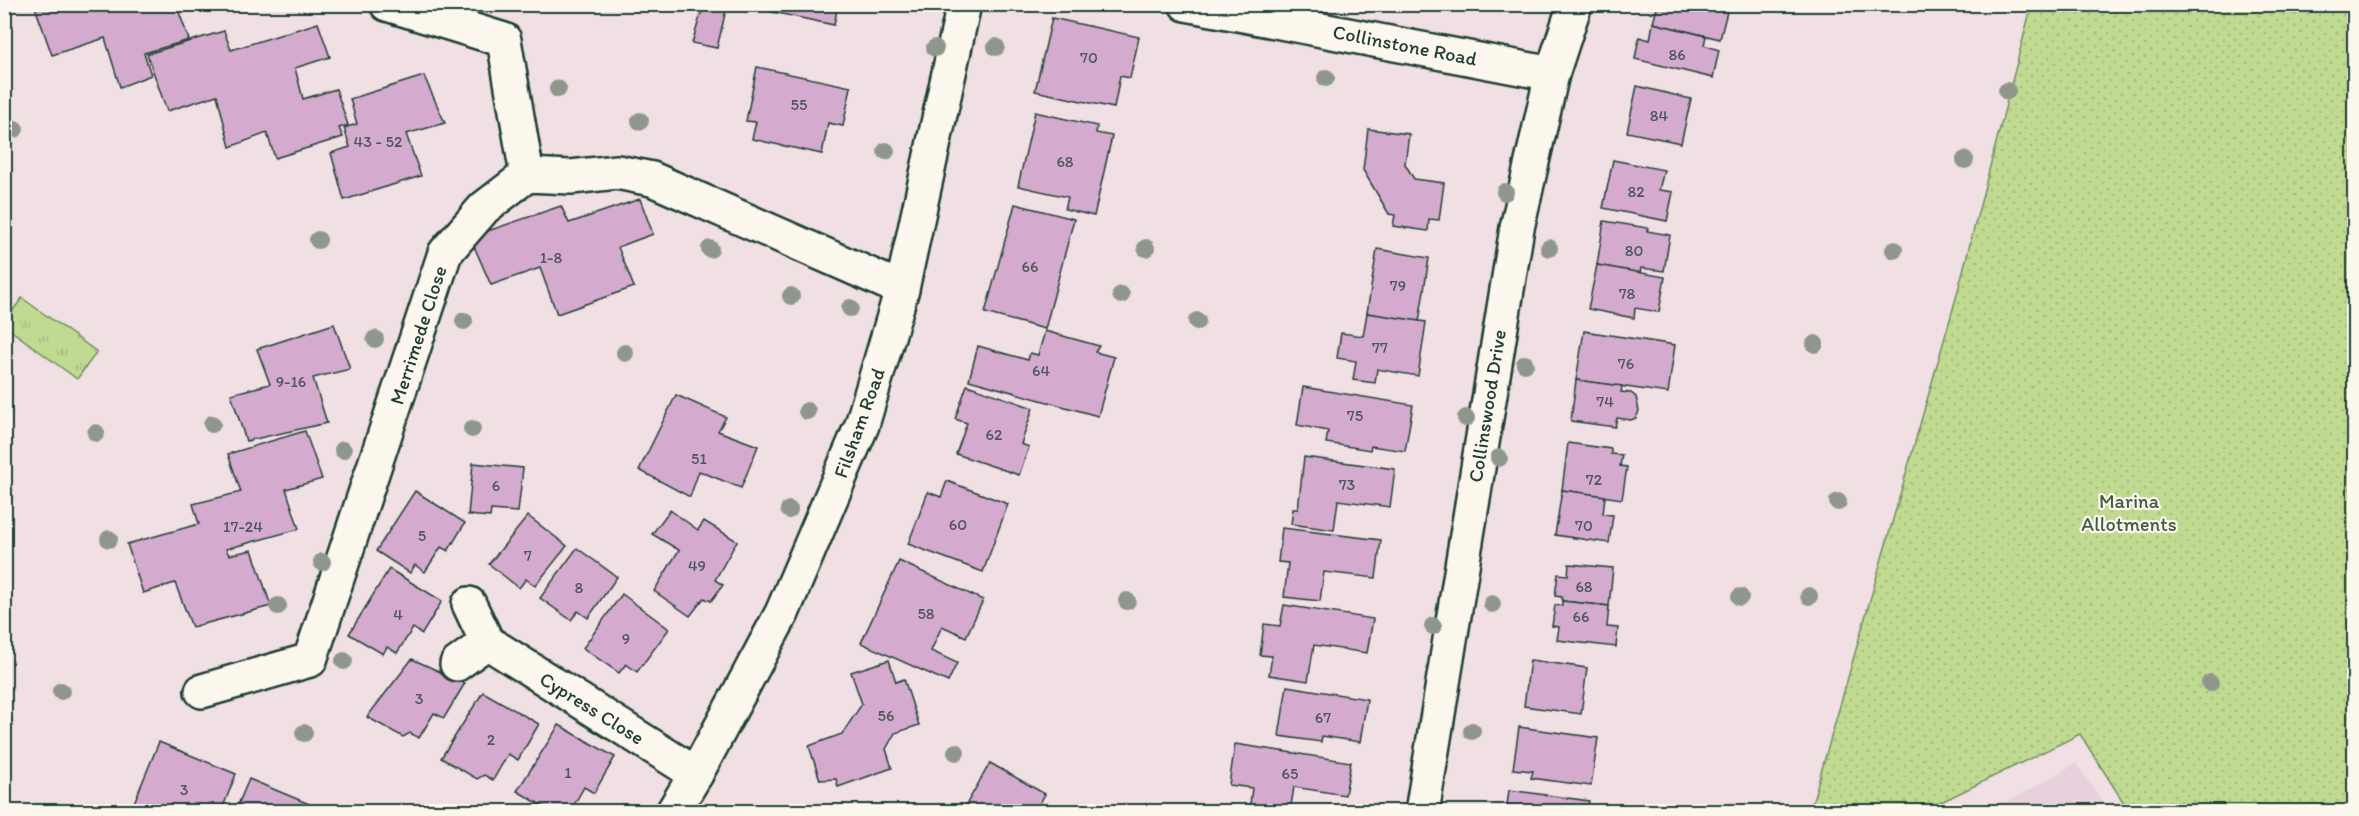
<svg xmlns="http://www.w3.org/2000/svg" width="2359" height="816" font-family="Itim,sans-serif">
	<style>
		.built { fill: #e8d0dd }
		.grass { fill: url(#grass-dots); stroke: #708c62; stroke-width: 1.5 }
		.park { fill: url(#park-tufts); stroke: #708c62; stroke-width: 1.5 }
		.building { fill: #d5aacf; stroke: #1f3d34; stroke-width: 1.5 }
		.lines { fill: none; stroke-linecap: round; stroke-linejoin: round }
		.minor-casing { stroke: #1f3d34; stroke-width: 38 }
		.minor { stroke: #fbf7ec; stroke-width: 33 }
		.tree { fill: #8f978d }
		.labels { text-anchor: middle; stroke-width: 4.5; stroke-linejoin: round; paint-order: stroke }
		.number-label { font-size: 16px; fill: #4c585b }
		.street-label { font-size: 20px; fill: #1f3d34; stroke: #fbf7ec }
		.park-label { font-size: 20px; fill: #3f5c47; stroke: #fbf7ec }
	</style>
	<defs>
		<pattern id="grass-dots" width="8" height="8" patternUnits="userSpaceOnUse" patternTransform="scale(1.5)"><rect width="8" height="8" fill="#c1da91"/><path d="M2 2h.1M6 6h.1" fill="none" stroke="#a5bc7e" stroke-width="1.8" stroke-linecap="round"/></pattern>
		<pattern id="park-tufts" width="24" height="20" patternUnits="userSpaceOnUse" patternTransform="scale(1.5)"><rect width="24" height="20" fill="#c1da91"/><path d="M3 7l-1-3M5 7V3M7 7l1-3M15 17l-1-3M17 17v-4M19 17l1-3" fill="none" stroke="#a5bc7e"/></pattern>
	</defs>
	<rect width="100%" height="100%" fill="#f0e0e3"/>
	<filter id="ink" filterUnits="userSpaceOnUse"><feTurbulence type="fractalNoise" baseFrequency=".0167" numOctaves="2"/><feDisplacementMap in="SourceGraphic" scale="12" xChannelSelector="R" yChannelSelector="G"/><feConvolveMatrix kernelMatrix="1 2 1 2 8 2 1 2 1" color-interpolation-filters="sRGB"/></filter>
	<g filter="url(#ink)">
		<polygon class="built" points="2076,763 2109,811 1992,811"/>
		<polygon class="grass" points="2032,4 2354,5 2354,811 2129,811 2080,734 1923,811 1810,811 1956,298"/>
		<polygon class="park" points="22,298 97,352 77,379 5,326 5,321"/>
		<g class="building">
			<polygon points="34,4 196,4 178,9 189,40 144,53 151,75 120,87 105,38 52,55"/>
			<polygon points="764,4 838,4 834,25 763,10"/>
			<polygon points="1658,4 1729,4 1720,39 1653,23"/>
			<polygon points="703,7 726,10 717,48 692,43"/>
			<polygon points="1052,18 1139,37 1130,78 1120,76 1114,108 1035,91"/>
			<polygon points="318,23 330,57 295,68 303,99 336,89 348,125 339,128 343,137 275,158 267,133 230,147 217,95 167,111 147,54 224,31 231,50"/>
			<polygon points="1653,23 1706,36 1704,45 1719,50 1713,78 1635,59 1639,37 1650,40"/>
			<polygon points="757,67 851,87 843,126 828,123 822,154 752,139 756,122 746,121"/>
			<polygon points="424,76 445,123 406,134 421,176 344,200 331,153 350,147 344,128 357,124 350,99"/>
			<polygon points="1637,86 1691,99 1681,143 1627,132"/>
			<polygon points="1035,112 1097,126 1096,133 1112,136 1094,216 1065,209 1068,197 1018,186"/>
			<polygon points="1368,129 1409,134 1405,164 1414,179 1444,183 1439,220 1429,219 1428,231 1393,226 1395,215 1389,214 1363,170"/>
			<polygon points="1613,160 1664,170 1659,190 1673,192 1667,221 1603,208"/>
			<polygon points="640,199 653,234 618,247 634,287 557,314 540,268 491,285 470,237 561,206 569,223"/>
			<polygon points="1015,204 1074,219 1045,329 985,313"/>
			<polygon points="1604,221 1648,228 1647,231 1670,235 1664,271 1641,268 1640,273 1597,265"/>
			<polygon points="1377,249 1429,258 1419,322 1367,313"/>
			<polygon points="1597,265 1665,277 1659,312 1635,308 1634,318 1588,309"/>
			<polygon points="1367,313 1426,322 1418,376 1377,369 1375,383 1353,380 1356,361 1337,358 1341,333 1363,336"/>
			<polygon points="334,324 350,369 313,378 327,423 246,441 231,394 270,384 257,349"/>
			<polygon points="1045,331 1099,346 1095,352 1114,357 1098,416 969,380 978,346 1028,360 1030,353 1038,355"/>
			<polygon points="1584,331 1675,345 1668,393 1576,380"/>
			<polygon points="1576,380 1622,386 1621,392 1631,393 1636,397 1639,411 1636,418 1631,420 1617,418 1615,427 1571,421"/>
			<polygon points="967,385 1033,408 1021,444 1029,447 1019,475 956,454 967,423 955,419"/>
			<polygon points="1303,387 1413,405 1405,451 1371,446 1370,450 1326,443 1328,431 1297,425"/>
			<polygon points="676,395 726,417 718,431 758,446 741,488 699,471 690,497 639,470"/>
			<polygon points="305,431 322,479 286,489 299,529 226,549 229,555 252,550 271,606 192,627 175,583 143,593 127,544 199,524 193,504 241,492 228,454"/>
			<polygon points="1568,443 1611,449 1611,454 1622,455 1620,466 1627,467 1622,499 1562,490"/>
			<polygon points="1304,457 1395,469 1390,507 1338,500 1334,530 1291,524 1293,509 1298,509"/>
			<polygon points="473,463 523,468 518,512 491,510 490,517 468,515"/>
			<polygon points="947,481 1008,504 983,572 908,544 928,492 941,497"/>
			<polygon points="1562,490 1605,496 1603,514 1613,515 1609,543 1555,535"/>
			<polygon points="415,491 465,523 448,551 441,547 425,572 415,565 410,573 376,551"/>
			<polygon points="670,510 698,530 704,521 737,541 715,580 723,585 711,601 704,598 690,616 654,591 679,550 652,534"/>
			<polygon points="528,516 567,546 535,586 526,579 519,588 489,564"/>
			<polygon points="1282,528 1381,540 1376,578 1324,572 1320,601 1284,597 1288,563 1278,562"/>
			<polygon points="577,548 617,577 588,618 578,611 571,620 540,598"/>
			<polygon points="899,561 983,600 966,637 942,626 931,651 957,663 948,682 861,643"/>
			<polygon points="1569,564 1613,568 1609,606 1562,601 1562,597 1555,596 1558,574 1568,575"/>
			<polygon points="389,569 442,601 422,634 413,628 397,653 387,647 383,654 349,634"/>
			<polygon points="622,594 669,629 637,672 626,664 619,673 583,648"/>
			<polygon points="1562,601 1609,606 1607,627 1618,628 1616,647 1557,640 1559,627 1552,626 1555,605 1562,606"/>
			<polygon points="1284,605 1373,619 1367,653 1314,645 1308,681 1269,675 1272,656 1260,655 1264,624 1280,626"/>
			<polygon points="412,659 465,683 444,718 434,713 419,738 410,733 403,737 367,717"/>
			<polygon points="889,660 896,682 904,679 919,725 895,733 886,749 892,768 838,787 836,779 820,780 809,746 842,734 862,704 851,672"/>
			<polygon points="1530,660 1587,668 1581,714 1524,706"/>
			<polygon points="1287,686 1367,699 1360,742 1322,736 1321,742 1279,736"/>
			<polygon points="483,692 539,724 518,760 508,754 493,780 484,775 477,779 441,758"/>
			<polygon points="559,725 615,757 594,793 584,787 570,812 560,807 553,812 517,791"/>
			<polygon points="1519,727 1598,738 1591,786 1531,778 1533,771 1513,769"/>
			<polygon points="159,742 236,774 221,812 148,812 133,805"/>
			<polygon points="1235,744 1351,762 1345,795 1294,787 1290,812 1249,812 1252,788 1229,785"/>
			<polygon points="990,763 1045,794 1035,812 962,812"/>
			<polygon points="249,779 326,811 235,812"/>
			<polygon points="4,789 10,804 4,806"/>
			<polygon points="1509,790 1589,801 1587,812 1506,812"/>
		</g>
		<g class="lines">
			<defs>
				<g id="minor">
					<polyline points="387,4 504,40 527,175"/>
					<polyline points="1186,4 1552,74"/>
					<polyline points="469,604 487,642 696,774"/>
					<polyline points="457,664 487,642"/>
					<polyline points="202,691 310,660 445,253 484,208 527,175 571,177 617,172 652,179 902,289"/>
					<polyline points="673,812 696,774 782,613 862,425 902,289 964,4"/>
					<polyline points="1422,812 1517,228 1552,74 1575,4"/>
				</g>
			</defs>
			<use href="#minor" class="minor-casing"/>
			<use href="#minor" class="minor"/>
		</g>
		<g class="tree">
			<circle cx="996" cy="47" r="9"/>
			<circle cx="935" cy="48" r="9"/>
			<circle cx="1326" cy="78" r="9"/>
			<circle cx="558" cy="89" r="9"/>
			<circle cx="2007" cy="91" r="9"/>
			<circle cx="640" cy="121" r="9"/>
			<circle cx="15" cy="129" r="9"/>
			<circle cx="886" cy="151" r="9"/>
			<circle cx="1965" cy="160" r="9"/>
			<circle cx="1505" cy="192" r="9"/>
			<circle cx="318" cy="240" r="9"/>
			<circle cx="1146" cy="248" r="9"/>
			<circle cx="1549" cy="248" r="9"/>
			<circle cx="710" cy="249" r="9"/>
			<circle cx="1894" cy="250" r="9"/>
			<circle cx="1121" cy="295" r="9"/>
			<circle cx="791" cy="296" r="9"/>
			<circle cx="850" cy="308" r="9"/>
			<circle cx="464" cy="321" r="9"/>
			<circle cx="1197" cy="321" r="9"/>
			<circle cx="375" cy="339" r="9"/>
			<circle cx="1815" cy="344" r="9"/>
			<circle cx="625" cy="353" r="9"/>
			<circle cx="1525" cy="364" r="9"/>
			<circle cx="807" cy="411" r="9"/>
			<circle cx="1466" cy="418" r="9"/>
			<circle cx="212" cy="424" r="9"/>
			<circle cx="472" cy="429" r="9"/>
			<circle cx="96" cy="433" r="9"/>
			<circle cx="343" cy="450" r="9"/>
			<circle cx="1499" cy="458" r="9"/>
			<circle cx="1838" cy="502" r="9"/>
			<circle cx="789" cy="510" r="9"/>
			<circle cx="109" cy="539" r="9"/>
			<circle cx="322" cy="562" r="9"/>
			<circle cx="1809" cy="596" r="9"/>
			<circle cx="1740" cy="597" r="9"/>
			<circle cx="1127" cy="601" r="9"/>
			<circle cx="1492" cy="604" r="9"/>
			<circle cx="278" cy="606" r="9"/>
			<circle cx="1433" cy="626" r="9"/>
			<circle cx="344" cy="661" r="9"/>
			<circle cx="2210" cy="683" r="9"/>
			<circle cx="61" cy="691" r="9"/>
			<circle cx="1472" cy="731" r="9"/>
			<circle cx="304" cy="733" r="9"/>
			<circle cx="956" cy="752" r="9"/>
		</g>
	</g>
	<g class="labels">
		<g class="number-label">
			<text x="1677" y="60">86</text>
			<text x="1089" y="63">70</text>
			<text x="799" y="110">55</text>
			<text x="1659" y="121">84</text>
			<text x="378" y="147">43 - 52</text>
			<text x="1065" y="167">68</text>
			<text x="1636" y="197">82</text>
			<text x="1634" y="256">80</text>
			<text x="551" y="263">1-8</text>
			<text x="1030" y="272">66</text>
			<text x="1398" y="291">79</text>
			<text x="1627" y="299">78</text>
			<text x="1380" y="353">77</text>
			<text x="1626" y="369">76</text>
			<text x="1041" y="376">64</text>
			<text x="291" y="387">9-16</text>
			<text x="1605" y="407">74</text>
			<text x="1355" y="421">75</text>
			<text x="994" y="440">62</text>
			<text x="699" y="464">51</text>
			<text x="1594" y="485">72</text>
			<text x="1347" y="490">73</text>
			<text x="496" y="491">6</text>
			<text x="958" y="530">60</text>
			<text x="1584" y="531">70</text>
			<text x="243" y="532">17-24</text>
			<text x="422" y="541">5</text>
			<text x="528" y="561">7</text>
			<text x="697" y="571">49</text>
			<text x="1584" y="592">68</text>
			<text x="579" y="593">8</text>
			<text x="926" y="619">58</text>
			<text x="398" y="620">4</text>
			<text x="1581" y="622">66</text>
			<text x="626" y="644">9</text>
			<text x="419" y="704">3</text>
			<text x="886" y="721">56</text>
			<text x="1323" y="723">67</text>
			<text x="491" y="745">2</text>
			<text x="568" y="778">1</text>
			<text x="1290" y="779">65</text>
			<text x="184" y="795">3</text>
		</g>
		<g class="street-label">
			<text transform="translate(1405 45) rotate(11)" y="7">Collinstone Road</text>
			<text transform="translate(418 335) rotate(-72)" y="7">Merrimede Close</text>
			<text transform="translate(1487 406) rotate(-81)" y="7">Collinswood Drive</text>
			<text transform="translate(859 423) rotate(-70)" y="7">Filsham Road</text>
			<text transform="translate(592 708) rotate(32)" y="7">Cypress Close</text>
		</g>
		<g class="park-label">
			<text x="2129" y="508">Marina<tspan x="2129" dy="23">Allotments</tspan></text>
		</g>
	</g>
	<rect width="2359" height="816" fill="none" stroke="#fbf7ec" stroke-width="24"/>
	<rect x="12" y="12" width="2335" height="792" fill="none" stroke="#1f3d34" stroke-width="2" filter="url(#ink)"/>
</svg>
